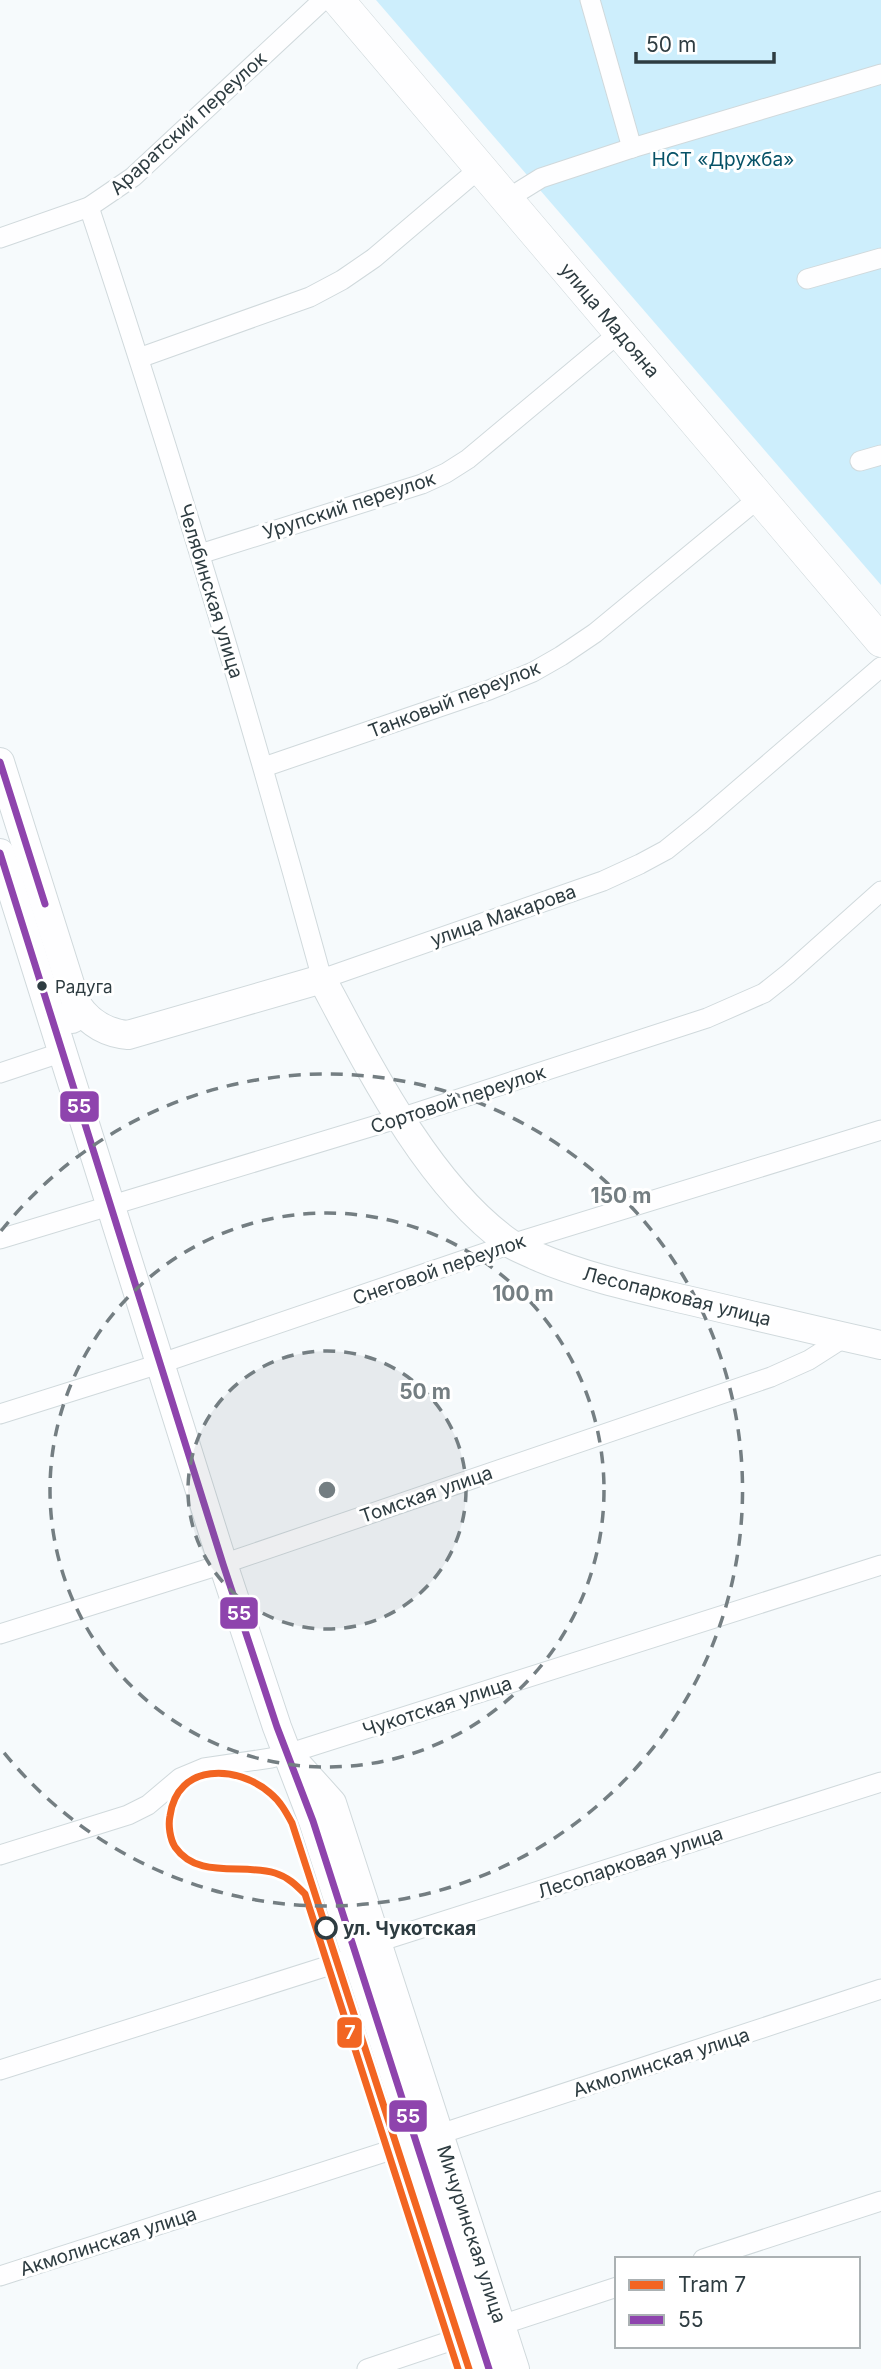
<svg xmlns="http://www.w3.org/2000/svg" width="881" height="2369" font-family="Inter,sans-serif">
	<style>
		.green { fill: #cdeefc }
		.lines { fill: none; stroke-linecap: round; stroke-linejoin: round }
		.street-casing { stroke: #d0d9dc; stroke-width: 21 }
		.secondary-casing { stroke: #d0d9dc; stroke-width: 30 }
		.primary-casing { stroke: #d0d9dc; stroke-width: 33 }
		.street { stroke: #fefeff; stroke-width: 19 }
		.secondary { stroke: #fefeff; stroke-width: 28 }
		.primary { stroke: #fefeff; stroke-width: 32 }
		.bus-1-casing { stroke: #fff; stroke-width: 12 }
		.bus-1 { stroke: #8e44ad; stroke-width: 7 }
		.tram-1-casing { stroke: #fff; stroke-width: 12 }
		.tram-1 { stroke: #f26522; stroke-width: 7 }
		.ring { fill: none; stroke: #747e82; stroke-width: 3.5; stroke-dasharray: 12 9 }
		.bus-dot { fill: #2e3c41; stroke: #fff; stroke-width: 2.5 }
		.stop-dot { fill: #fff; stroke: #2e3c41; stroke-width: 3.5 }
		.labels { text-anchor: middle; stroke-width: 6; stroke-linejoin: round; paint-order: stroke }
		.bus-label { font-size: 17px; fill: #2e3c41; stroke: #fff; text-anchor: start }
		.street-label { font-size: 19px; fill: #2e3c41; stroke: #fff }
		.park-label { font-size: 19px; fill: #075267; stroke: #fff }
		.stop-label { font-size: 19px; font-weight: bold; fill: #2e3c41; stroke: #fff; text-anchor: start }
		.centre { fill: #747e82; stroke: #fff; stroke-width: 3.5 }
		.ring-label { font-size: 21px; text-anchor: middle; font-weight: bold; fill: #747e82; stroke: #fff; stroke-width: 6; stroke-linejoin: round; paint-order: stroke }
		.line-badge { stroke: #fff; stroke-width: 2.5 }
		.badge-label { font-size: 19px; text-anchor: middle; font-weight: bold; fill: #fff }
	</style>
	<rect width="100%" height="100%" fill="#f6fafc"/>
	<polygon class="green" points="376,0 881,0 881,585"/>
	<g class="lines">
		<defs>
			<g id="street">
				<polyline points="590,0 632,148"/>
				<polyline points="520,191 541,178 632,148 881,74"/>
				<path d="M 89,207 C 174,462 251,719 322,979 L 603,881 L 640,864 L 666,850 L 702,821 L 881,667"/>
				<polyline points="0,238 89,207 133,177 323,0"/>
				<polyline points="807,279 881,258"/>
				<polyline points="139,358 310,297 342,280 374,258 480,168"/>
				<polyline points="860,461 881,455"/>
				<polyline points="200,554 422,484 446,473 468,459 619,333"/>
				<polyline points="264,767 489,690 533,672 561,656 595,633 760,497"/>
				<polyline points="0,1073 63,1052"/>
				<polyline points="0,1239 400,1118 707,1018 764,993 788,974 881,891"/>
				<polyline points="0,1414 159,1364 511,1244 881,1130"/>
				<polyline points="0,1634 223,1564 771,1377 809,1360 845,1337"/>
				<polyline points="0,1855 128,1815 148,1805 180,1778 204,1768 271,1758 287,1754 881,1565"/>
				<polyline points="378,1942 881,1782"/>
				<polyline points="0,2070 356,1957"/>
				<polyline points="440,2134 881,1989"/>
				<polyline points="703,2259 881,2201"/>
				<polyline points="0,2276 416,2142"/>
				<polyline points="501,2325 617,2287"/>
				<polyline points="367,2369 477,2332"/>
			</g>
			<g id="secondary">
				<polyline points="0,762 76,1003 72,1019"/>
				<polyline points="0,853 223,1564 277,1727 313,1821 489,2369"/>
				<path d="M 76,1003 C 88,1022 106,1033 128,1035 L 322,979 C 368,1065 427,1184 508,1242 C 516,1248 527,1251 536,1256 C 580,1275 627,1286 674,1297 C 743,1313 812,1330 881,1345"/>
				<polyline points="296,1763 332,1803 515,2369"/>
			</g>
			<polyline id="primary" points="338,0 881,641"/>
		</defs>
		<use href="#street" class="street-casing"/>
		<use href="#secondary" class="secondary-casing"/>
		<use href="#primary" class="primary-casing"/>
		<use href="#street" class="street"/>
		<use href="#secondary" class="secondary"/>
		<use href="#primary" class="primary"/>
		<defs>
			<g id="bus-1">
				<polyline points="0,762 45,904"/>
				<polyline points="0,853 223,1564 277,1727 313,1821 489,2369"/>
			</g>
		</defs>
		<use href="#bus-1" class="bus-1-casing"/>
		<use href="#bus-1" class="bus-1"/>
		<defs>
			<path id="tram-1" d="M 458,2369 L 305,1894 C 296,1885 288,1877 275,1873 C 242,1863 198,1880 175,1847 C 170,1839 168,1825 170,1816 C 177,1762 238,1765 270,1793 C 280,1801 286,1812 292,1823 L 469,2369"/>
		</defs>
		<use href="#tram-1" class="tram-1-casing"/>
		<use href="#tram-1" class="tram-1"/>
	</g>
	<circle cx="327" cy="1490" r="139" fill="#747e82" fill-opacity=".12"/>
	<g class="ring">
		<circle cx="327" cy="1490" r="139"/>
		<circle cx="327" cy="1490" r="277"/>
		<path d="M1 1231A416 416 0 1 1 1 1749"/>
	</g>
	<circle class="bus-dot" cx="42" cy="986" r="6"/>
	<circle class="stop-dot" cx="326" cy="1928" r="10"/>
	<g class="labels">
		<g class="bus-label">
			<text x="55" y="993">Радуга</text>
		</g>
		<g class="street-label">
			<text transform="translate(188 123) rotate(-42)" y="7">Араратский переулок</text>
			<text transform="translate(610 320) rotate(50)" y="7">улица Мадояна</text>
			<text transform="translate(349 505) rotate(-18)" y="7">Урупский переулок</text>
			<text transform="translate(211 591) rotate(73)" y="7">Челябинская улица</text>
			<text transform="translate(454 699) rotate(-21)" y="7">Танковый переулок</text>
			<text transform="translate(503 915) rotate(-19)" y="7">улица Макарова</text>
			<text transform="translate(458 1099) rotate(-18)" y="7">Сортовой переулок</text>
			<text transform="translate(439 1269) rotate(-19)" y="7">Снеговой переулок</text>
			<text transform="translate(677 1296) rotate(14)" y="7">Лесопарковая улица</text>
			<text transform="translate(426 1494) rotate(-19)" y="7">Томская улица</text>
			<text transform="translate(437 1706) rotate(-18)" y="7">Чукотская улица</text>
			<text transform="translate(630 1862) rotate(-18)" y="7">Лесопарковая улица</text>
			<text transform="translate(661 2062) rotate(-18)" y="7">Акмолинская улица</text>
			<text transform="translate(472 2234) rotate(72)" y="7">Мичуринская улица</text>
			<text transform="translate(108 2241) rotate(-18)" y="7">Акмолинская улица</text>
		</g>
		<g class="park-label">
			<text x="723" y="166">НСТ «Дружба»</text>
		</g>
		<g class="stop-label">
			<text x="343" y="1935">ул. Чукотская</text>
		</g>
	</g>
	<circle cx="327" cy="1490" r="10" class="centre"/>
	<g class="ring-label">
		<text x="621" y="1203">150 m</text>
		<text x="523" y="1301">100 m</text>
		<text x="425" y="1399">50 m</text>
	</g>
	<g class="line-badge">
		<rect x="59" y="1090" width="41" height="33" rx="7" fill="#8e44ad"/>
		<rect x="219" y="1596" width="40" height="34" rx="7" fill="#8e44ad"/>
		<rect x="336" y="2016" width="27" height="33" rx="7" fill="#f26522"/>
		<rect x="388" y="2099" width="40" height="34" rx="7" fill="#8e44ad"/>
	</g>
	<g class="badge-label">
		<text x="79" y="1113">55</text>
		<text x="239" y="1620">55</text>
		<text x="350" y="2039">7</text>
		<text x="408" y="2123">55</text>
	</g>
	<rect x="615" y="2257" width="245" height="91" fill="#ffffff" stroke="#abb1b3" stroke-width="2"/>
	<rect x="629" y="2280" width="35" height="10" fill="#f26522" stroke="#abb1b3" stroke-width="2"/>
	<text x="678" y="2292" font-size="21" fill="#2e3c41">Tram 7</text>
	<rect x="629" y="2315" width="35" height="10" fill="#8e44ad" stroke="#abb1b3" stroke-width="2"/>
	<text x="678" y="2327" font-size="21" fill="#2e3c41">55</text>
	<path d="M636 52v10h138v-10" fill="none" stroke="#2e3c41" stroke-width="3.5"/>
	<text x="646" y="52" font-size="21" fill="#2e3c41" stroke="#ffffff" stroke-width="5" paint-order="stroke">50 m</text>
</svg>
